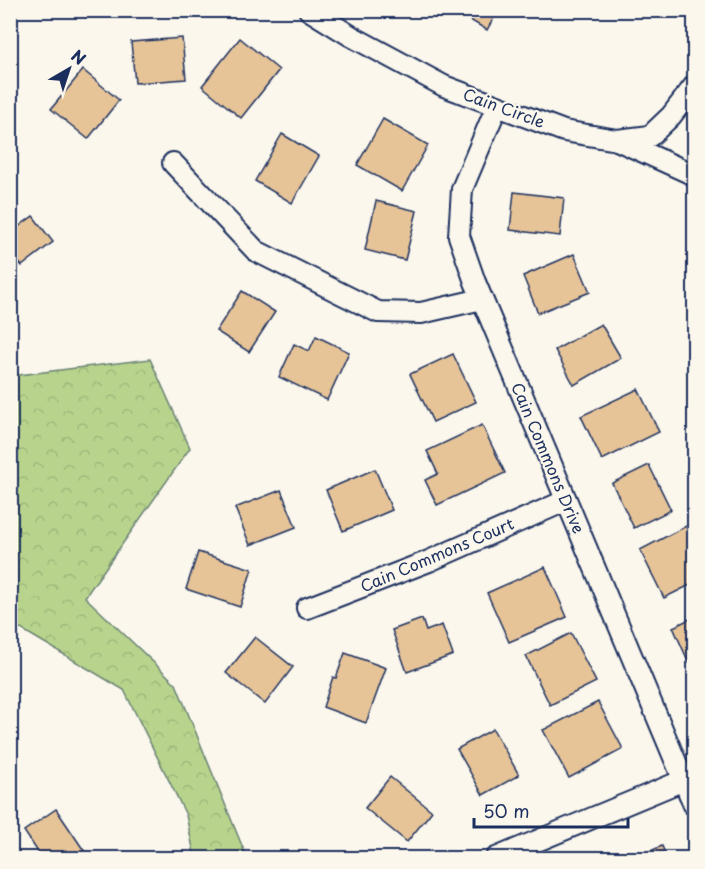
<svg xmlns="http://www.w3.org/2000/svg" width="705" height="869" font-family="'Playpen Sans',sans-serif">
	<style>
		.forest { fill: url(#forest-crowns); stroke: #6a8275; stroke-width: 1.5 }
		.building { fill: #e6c498; stroke: #1b2f5e; stroke-width: 1.5 }
		.lines { fill: none; stroke-linecap: round; stroke-linejoin: round }
		.minor-casing { stroke: #1b2f5e; stroke-width: 24 }
		.minor { stroke: #fbf7ec; stroke-width: 20 }
		.labels { text-anchor: middle; stroke-width: 4.5; stroke-linejoin: round; paint-order: stroke }
		.street-label { font-size: 16px; fill: #1b2f5e; stroke: #fbf7ec }
	</style>
	<defs>
		<pattern id="forest-crowns" width="20" height="18" patternUnits="userSpaceOnUse" patternTransform="scale(1.5)"><rect width="20" height="18" fill="#b8d48c"/><path d="M2 6a3 3 0 1 1 6 0M12 15a3 3 0 1 1 6 0" fill="none" stroke="#9eb67b"/></pattern>
	</defs>
	<rect width="100%" height="100%" fill="#fbf7ec"/>
	<filter id="ink" filterUnits="userSpaceOnUse"><feTurbulence type="fractalNoise" baseFrequency=".0167" numOctaves="2"/><feDisplacementMap in="SourceGraphic" scale="12" xChannelSelector="R" yChannelSelector="G"/><feConvolveMatrix kernelMatrix="1 2 1 2 8 2 1 2 1" color-interpolation-filters="sRGB"/></filter>
	<g filter="url(#ink)">
		<polygon class="forest" points="150,359 190,448 85,597 176,684 247,858 195,858 186,815 124,690 11,623 11,376"/>
		<g class="building">
			<polygon points="453,10 498,10 487,30"/>
			<polygon points="182,38 186,79 135,83 131,42"/>
			<polygon points="240,38 279,70 241,118 202,86"/>
			<polygon points="83,70 119,100 88,139 51,109"/>
			<polygon points="383,119 428,145 402,191 357,165"/>
			<polygon points="282,134 319,156 292,203 255,181"/>
			<polygon points="514,192 564,198 560,236 510,230"/>
			<polygon points="376,201 417,211 405,260 365,250"/>
			<polygon points="33,216 53,242 22,266 16,259 10,263 10,233"/>
			<polygon points="574,254 590,292 538,313 523,276"/>
			<polygon points="242,291 275,312 249,352 216,331"/>
			<polygon points="601,324 621,358 574,385 555,350"/>
			<polygon points="316,336 349,352 327,400 279,377 294,344 309,351"/>
			<polygon points="453,354 476,402 433,422 410,374"/>
			<polygon points="638,389 659,432 602,460 581,416"/>
			<polygon points="482,425 505,473 437,505 425,480 438,474 427,451"/>
			<polygon points="649,465 671,510 634,528 612,483"/>
			<polygon points="375,469 392,510 343,531 326,490"/>
			<polygon points="281,490 296,527 250,545 235,508"/>
			<polygon points="694,522 694,583 664,598 640,550"/>
			<polygon points="198,552 252,569 240,607 186,589"/>
			<polygon points="545,567 567,617 509,642 487,593"/>
			<polygon points="694,617 694,660 689,663 673,627"/>
			<polygon points="422,619 426,631 442,625 453,655 407,672 392,630"/>
			<polygon points="571,633 596,682 550,705 526,656"/>
			<polygon points="255,637 293,667 265,704 226,673"/>
			<polygon points="345,653 386,668 366,723 323,707 333,677 336,678"/>
			<polygon points="598,702 623,749 569,778 543,730"/>
			<polygon points="493,729 519,775 483,795 457,749"/>
			<polygon points="390,777 432,811 407,842 365,808"/>
			<polygon points="56,809 89,858 42,858 24,831"/>
			<polygon points="662,846 667,858 634,858"/>
		</g>
		<g class="lines">
			<defs>
				<g id="minor">
					<polyline points="309,10 351,36 444,86 564,131 617,140 650,136 671,116 694,86"/>
					<polyline points="497,106 462,189 459,236 475,282 694,805"/>
					<polyline points="617,140 694,175"/>
					<polyline points="173,163 256,251 378,312 421,313 482,299"/>
					<polyline points="307,608 429,561 565,501"/>
					<polyline points="496,858 684,780"/>
				</g>
			</defs>
			<use href="#minor" class="minor-casing"/>
			<use href="#minor" class="minor"/>
		</g>
	</g>
	<g class="labels">
		<g class="street-label">
			<text transform="translate(504 108) rotate(20)" y="6">Cain Circle</text>
			<text transform="translate(548 458) rotate(67)" y="6">Cain Commons Drive</text>
			<text transform="translate(437 555) rotate(-23)" y="6">Cain Commons Court</text>
		</g>
	</g>
	<rect width="705" height="869" fill="none" stroke="#fbf7ec" stroke-width="36"/>
	<rect x="18" y="18" width="669" height="833" fill="none" stroke="#1b2f5e" stroke-width="2" filter="url(#ink)"/>
	<g transform="translate(69 69) rotate(39)" stroke="#fbf7ec" stroke-width="4.5" paint-order="stroke">
	<path d="M0-4.5L10 22L0 15L-10 22Z" fill="#1b2f5e"/>
	<text y="-9" font-size="16" font-weight="bold" text-anchor="middle" fill="#1b2f5e">N</text>
	</g>
	<path d="M474 818v9h154v-9" fill="none" stroke="#1b2f5e" stroke-width="3"/>
	<text x="483" y="818" font-size="18" fill="#1b2f5e" stroke="#fbf7ec" stroke-width="4.5" paint-order="stroke">50 m</text>
</svg>
